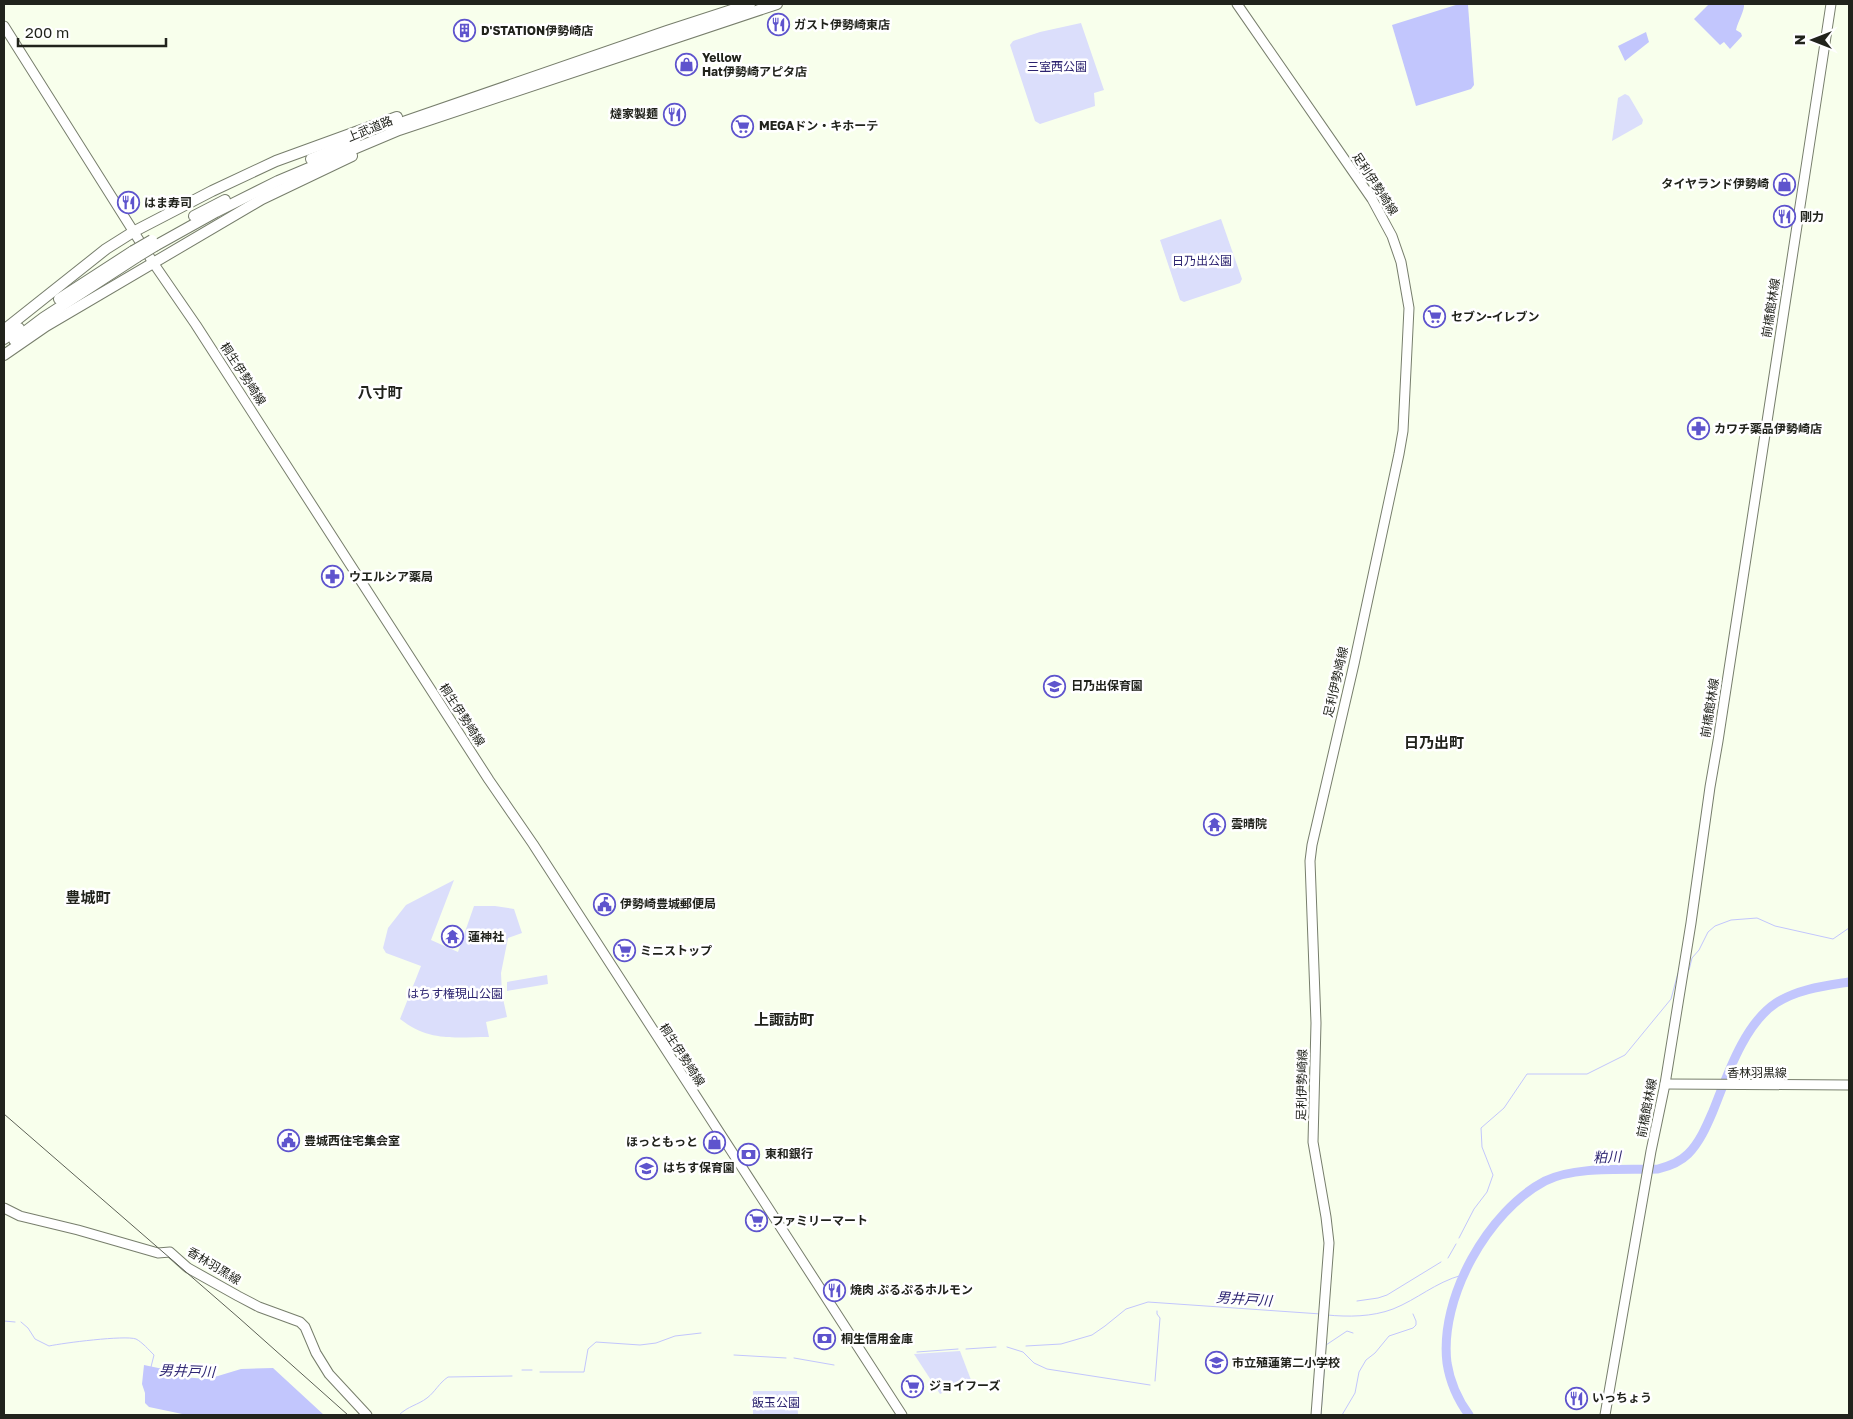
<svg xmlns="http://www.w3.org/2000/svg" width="1853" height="1419" font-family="'Golos Text','Noto Sans JP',sans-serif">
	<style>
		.green { fill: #dbdefb }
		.water { fill: #c2c6fd }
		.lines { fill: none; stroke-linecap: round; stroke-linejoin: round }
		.stream { stroke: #c2c6fd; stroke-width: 1 }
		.river { stroke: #c2c6fd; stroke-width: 9 }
		.major-casing { stroke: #777e6c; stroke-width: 11 }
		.highway-casing { stroke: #777e6c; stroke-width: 12 }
		.major { stroke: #fff; stroke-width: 9 }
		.highway { stroke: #fff; stroke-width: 10 }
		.rail { stroke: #5d6156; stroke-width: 1 }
		.highway-bridge-casing { stroke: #777e6c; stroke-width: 12; stroke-linecap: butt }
		.highway-bridge { stroke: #fff; stroke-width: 10 }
		.labels { text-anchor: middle; stroke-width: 5; stroke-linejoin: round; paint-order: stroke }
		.poi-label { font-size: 12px; font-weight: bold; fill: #21231c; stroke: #fff; text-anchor: start }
		.park-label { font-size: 12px; fill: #2b226f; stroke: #fff }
		.street-label { font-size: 12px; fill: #21231c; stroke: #fff }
		.water-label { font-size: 14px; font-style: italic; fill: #2d2572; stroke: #fff }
		.quarter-label { font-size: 15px; font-weight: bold; fill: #21231c; stroke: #fff }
	</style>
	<rect width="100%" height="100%" fill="#f8ffec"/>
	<g class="green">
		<polygon points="1081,23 1104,90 1094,93 1095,106 1040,124 1035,121 1010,45 1013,41 1040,32"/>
		<polygon points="1625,94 1629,96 1643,120 1642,124 1612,141 1618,98"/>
		<polygon points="1221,219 1242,279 1240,283 1184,302 1180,300 1160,240"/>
		<path d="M 454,880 L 431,940 L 458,952 L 474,906 L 495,906 L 514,909 L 522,933 L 508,938 L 501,973 L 502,994 L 507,1017 L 486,1022 L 489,1037 C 453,1037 430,1042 400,1019 L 421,966 L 386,953 L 383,948 L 388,928 L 406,905 Z"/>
		<polygon points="547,975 548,984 507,991 507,982"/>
		<polygon points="960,1351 971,1380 940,1394 914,1354"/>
		<polygon points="753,1391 797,1391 798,1415 753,1415"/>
	</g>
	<g class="water">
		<polygon points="1459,4 1468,5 1474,85 1471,89 1416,106 1392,25"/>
		<path d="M 1709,4 L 1744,4 C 1745,10 1738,21 1736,30 L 1741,33 L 1742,36 L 1730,49 L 1724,42 L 1720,45 L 1694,19 Z"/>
		<polygon points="1646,32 1649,42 1625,61 1618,46"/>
		<polygon points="144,1365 163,1369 181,1377 208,1379 241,1369 273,1368 324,1415 187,1415 149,1407 145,1403 145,1393 142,1384"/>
	</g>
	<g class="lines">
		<g class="stream">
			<polyline points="1686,971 1689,970 1692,958 1699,950 1708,932 1715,926 1731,920 1757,918 1775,926 1833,939 1849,928"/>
			<polyline points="1459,1238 1474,1209 1487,1192 1493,1175 1482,1147 1481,1128 1504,1108 1527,1074 1587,1074 1625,1055 1671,999 1678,973 1680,973"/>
			<polyline points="1448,1258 1456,1244"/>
			<polyline points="1357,1301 1378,1298 1387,1295 1441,1262"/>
			<path d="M 1327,1315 C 1348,1317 1372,1317 1393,1309 C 1418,1299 1434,1283 1462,1275"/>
			<polyline points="4,1321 15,1322"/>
			<path d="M 21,1322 L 28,1328 L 35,1339 L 49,1346 C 63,1343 125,1335 136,1339 C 142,1342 149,1350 154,1355 L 151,1367"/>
			<polyline points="1026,1346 1061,1344 1092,1335 1105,1326 1126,1309 1148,1302 1321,1314"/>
			<polyline points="1007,1347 1023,1352 1034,1363 1047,1369 1150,1385"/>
			<polyline points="966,1349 996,1347"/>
			<polyline points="917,1352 958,1349"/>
			<polyline points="734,1355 786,1358"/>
			<polyline points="794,1358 834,1365"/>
			<polyline points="522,1370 532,1370"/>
			<polyline points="540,1372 584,1372 588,1349 596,1342 640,1345 656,1343 675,1336 701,1333"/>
			<polyline points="1155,1381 1160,1318 1157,1314 1157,1311"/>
			<path d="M 399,1415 C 408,1406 418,1405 427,1398 C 435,1392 439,1383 448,1377 L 512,1376"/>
			<polyline points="1321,1415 1326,1345 1347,1331 1353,1333"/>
			<polyline points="1342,1415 1355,1393 1359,1372 1366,1360 1375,1353 1389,1336 1413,1328 1416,1325 1416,1321 1413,1314"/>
		</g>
		<path class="river" d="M 1469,1415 C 1458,1400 1450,1382 1447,1363 C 1439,1298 1488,1211 1545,1181 C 1575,1166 1625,1170 1658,1169 C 1670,1166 1680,1162 1688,1154 C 1700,1142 1707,1125 1713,1111 C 1727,1076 1744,1024 1776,1003 C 1798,989 1824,986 1849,982"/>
		<defs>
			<g id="major">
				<polyline points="1237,4 1372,199 1392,236 1401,262 1409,308 1403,431 1399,454 1354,664 1312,845 1310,861 1316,1023 1313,1142 1326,1217 1329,1243 1316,1415"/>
				<polyline points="4,26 154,264 196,325 489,780 533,844 902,1415"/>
				<polyline points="1665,1084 1849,1085"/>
				<polyline points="4,1208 20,1216 78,1230 158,1253 170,1252 188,1268 238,1296 259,1307 300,1322 305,1327 316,1353 329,1374 367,1415"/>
				<polyline points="1605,1415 1651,1151 1665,1084 1691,923 1710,787 1718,741 1831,4"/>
			</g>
			<g id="highway">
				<polyline points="389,127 667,31 750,4"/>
				<polyline points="311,159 355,141"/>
				<polyline points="194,216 225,200"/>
				<polyline points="155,246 216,212 278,181 399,130 777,4"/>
				<polyline points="59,299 133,251"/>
				<polyline points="4,330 106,249 133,232 212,191 276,161 397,117"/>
				<polyline points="4,339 19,328"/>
				<polyline points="14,340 43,318 137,257"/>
				<polyline points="4,355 46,326 262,199 352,156"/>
			</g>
		</defs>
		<use href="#major" class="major-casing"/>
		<use href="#highway" class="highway-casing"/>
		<use href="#major" class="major"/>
		<use href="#highway" class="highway"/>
		<polyline class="rail" points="4,1114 239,1318 348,1415"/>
		<defs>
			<g id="highway-bridge">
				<polyline points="133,251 152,240"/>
				<polyline points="137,257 155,246"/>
			</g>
		</defs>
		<use href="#highway-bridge" class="highway-bridge-casing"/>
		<use href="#highway-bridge" class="highway-bridge"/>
	</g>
	<defs>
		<symbol id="restaurant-ring" viewBox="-11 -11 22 22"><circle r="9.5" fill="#fff" stroke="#5e54cd" stroke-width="1.5"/><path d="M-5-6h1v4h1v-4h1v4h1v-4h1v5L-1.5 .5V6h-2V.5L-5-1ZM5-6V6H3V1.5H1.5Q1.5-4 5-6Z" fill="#5e54cd"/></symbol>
		<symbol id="building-ring" viewBox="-11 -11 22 22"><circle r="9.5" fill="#fff" stroke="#5e54cd" stroke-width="1.5"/><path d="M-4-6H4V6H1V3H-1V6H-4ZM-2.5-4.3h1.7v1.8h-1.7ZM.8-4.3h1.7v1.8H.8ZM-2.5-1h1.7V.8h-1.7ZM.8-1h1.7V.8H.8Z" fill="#5e54cd"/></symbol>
		<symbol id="shop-ring" viewBox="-11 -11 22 22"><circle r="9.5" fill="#fff" stroke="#5e54cd" stroke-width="1.5"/><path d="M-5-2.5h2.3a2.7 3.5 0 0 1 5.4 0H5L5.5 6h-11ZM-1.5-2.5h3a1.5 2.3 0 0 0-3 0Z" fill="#5e54cd"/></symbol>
		<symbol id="supermarket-ring" viewBox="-11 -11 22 22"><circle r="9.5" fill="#fff" stroke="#5e54cd" stroke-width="1.5"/><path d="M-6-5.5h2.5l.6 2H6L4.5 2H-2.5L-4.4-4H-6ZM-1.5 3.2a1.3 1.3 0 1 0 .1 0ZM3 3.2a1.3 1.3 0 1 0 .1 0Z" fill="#5e54cd"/></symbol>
		<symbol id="pharmacy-ring" viewBox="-11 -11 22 22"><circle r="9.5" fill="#fff" stroke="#5e54cd" stroke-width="1.5"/><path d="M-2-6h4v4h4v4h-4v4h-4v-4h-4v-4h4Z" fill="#5e54cd"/></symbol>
		<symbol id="school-ring" viewBox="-11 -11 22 22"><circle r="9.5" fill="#fff" stroke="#5e54cd" stroke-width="1.5"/><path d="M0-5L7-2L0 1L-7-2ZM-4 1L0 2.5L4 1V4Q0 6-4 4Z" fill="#5e54cd"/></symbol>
		<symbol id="temple-ring" viewBox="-11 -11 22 22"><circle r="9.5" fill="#fff" stroke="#5e54cd" stroke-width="1.5"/><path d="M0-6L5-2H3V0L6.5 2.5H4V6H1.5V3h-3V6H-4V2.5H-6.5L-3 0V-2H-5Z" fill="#5e54cd"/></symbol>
		<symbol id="civic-ring" viewBox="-11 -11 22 22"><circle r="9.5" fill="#fff" stroke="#5e54cd" stroke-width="1.5"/><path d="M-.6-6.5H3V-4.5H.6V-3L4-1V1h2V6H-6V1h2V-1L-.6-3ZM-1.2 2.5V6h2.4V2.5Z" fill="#5e54cd"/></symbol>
		<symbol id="bank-ring" viewBox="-11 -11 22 22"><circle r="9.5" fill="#fff" stroke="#5e54cd" stroke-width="1.5"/><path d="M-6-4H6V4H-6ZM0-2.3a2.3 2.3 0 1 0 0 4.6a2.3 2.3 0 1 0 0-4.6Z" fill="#5e54cd"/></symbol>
	</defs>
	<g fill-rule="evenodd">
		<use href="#restaurant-ring" x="766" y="12" width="25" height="25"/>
		<use href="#building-ring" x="452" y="18" width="25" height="25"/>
		<use href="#shop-ring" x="674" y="52" width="25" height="25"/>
		<use href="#restaurant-ring" x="662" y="102" width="25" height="25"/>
		<use href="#supermarket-ring" x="730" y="114" width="25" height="25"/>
		<use href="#shop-ring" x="1772" y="172" width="25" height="25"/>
		<use href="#restaurant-ring" x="116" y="190" width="25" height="25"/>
		<use href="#restaurant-ring" x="1772" y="204" width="25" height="25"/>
		<use href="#supermarket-ring" x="1422" y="304" width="25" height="25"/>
		<use href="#pharmacy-ring" x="1686" y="416" width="25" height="25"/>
		<use href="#pharmacy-ring" x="320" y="564" width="25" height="25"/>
		<use href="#school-ring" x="1042" y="674" width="25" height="25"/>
		<use href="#temple-ring" x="1202" y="812" width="25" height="25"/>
		<use href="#civic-ring" x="592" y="892" width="25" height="25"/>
		<use href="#temple-ring" x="440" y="924" width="25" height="25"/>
		<use href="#supermarket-ring" x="612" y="938" width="25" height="25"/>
		<use href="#civic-ring" x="276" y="1128" width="25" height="25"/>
		<use href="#shop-ring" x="702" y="1130" width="25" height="25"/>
		<use href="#bank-ring" x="736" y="1142" width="25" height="25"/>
		<use href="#school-ring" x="634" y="1156" width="25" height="25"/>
		<use href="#supermarket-ring" x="744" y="1208" width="25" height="25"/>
		<use href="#restaurant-ring" x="822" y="1278" width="25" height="25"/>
		<use href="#bank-ring" x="812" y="1326" width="25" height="25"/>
		<use href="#school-ring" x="1204" y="1350" width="25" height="25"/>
		<use href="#supermarket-ring" x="900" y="1374" width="25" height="25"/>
		<use href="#restaurant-ring" x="1564" y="1386" width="25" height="25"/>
	</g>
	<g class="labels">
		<g class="poi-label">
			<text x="794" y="29">ガスト伊勢崎東店</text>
			<text x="481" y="35">D'STATION伊勢崎店</text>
			<text x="702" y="62">Yellow<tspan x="702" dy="14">Hat伊勢崎アピタ店</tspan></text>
			<text x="658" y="118" text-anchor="end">燵家製麺</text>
			<text x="759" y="130">MEGAドン・キホーテ</text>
			<text x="1769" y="188" text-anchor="end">タイヤランド伊勢崎</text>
			<text x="144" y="207">はま寿司</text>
			<text x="1800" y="221">剛力</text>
			<text x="1451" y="321">セブン-イレブン</text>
			<text x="1714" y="433">カワチ薬品伊勢崎店</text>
			<text x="349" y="581">ウエルシア薬局</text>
			<text x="1071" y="690">日乃出保育園</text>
			<text x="1231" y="828">雲晴院</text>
			<text x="620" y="908">伊勢崎豊城郵便局</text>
			<text x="468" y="941">蓮神社</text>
			<text x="640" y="955">ミニストップ</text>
			<text x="304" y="1145">豊城西住宅集会室</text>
			<text x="698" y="1146" text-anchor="end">ほっともっと</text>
			<text x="765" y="1158">東和銀行</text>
			<text x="663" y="1172">はちす保育園</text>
			<text x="772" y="1225">ファミリーマート</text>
			<text x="850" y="1294">焼肉 ぷるぷるホルモン</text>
			<text x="841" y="1343">桐生信用金庫</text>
			<text x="1232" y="1367">市立殖蓮第二小学校</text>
			<text x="929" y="1390">ジョイフーズ</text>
			<text x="1592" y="1402">いっちょう</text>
		</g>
		<g class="park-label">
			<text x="1057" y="71">三室西公園</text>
			<text x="1202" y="265">日乃出公園</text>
			<text x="455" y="998">はちす権現山公園</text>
			<text x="776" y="1407">飯玉公園</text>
		</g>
		<g class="street-label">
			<text transform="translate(370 129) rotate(-22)" y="4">上武道路</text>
			<text transform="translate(1375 184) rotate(57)" y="4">足利伊勢崎線</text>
			<text transform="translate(1771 308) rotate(-81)" y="4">前橋館林線</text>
			<text transform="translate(243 374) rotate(57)" y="4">桐生伊勢崎線</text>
			<text transform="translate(1336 682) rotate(-77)" y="4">足利伊勢崎線</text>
			<text transform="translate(1710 708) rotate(-81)" y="4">前橋館林線</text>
			<text transform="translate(462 715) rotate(57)" y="4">桐生伊勢崎線</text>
			<text transform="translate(682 1055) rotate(57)" y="4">桐生伊勢崎線</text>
			<text x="1757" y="1077">香林羽黒線</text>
			<text transform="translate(1302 1085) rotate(-89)" y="4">足利伊勢崎線</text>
			<text transform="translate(1647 1108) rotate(-79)" y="4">前橋館林線</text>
			<text transform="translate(214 1266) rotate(31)" y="4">香林羽黒線</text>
		</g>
		<g class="water-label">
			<text transform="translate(1607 1157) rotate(-2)" y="5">粕川</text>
			<text transform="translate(1244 1299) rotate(4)" y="5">男井戸川</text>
			<text transform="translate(187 1371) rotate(2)" y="5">男井戸川</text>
		</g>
		<g class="quarter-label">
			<text x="380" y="398">八寸町</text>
			<text x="1434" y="748">日乃出町</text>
			<text x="88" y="903">豊城町</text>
			<text x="784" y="1025">上諏訪町</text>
		</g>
	</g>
	<rect width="1853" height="1419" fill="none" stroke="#21231c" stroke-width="10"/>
	<g transform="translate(1813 40) rotate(270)" stroke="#ffffff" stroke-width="4" paint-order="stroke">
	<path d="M0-4L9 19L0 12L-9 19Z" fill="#21231c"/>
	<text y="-8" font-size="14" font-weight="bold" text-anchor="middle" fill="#21231c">N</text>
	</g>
	<path d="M18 38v8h148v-8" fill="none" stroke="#21231c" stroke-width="2.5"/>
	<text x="25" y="38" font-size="15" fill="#21231c" stroke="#ffffff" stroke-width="4" paint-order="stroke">200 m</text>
</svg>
